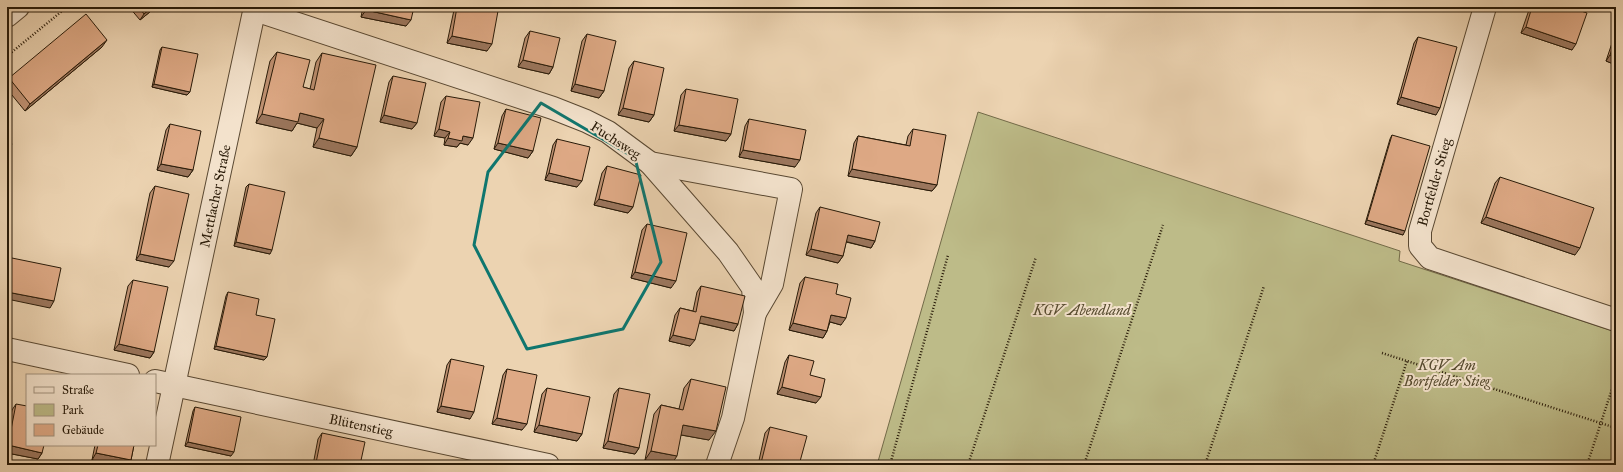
<svg xmlns="http://www.w3.org/2000/svg" width="1623" height="472" font-family="'IM FELL Great Primer',serif">
	<style>
		.green { fill: #bdbb88; stroke: #726a48 }
		.lines { fill: none; stroke-linecap: round; stroke-linejoin: round }
		.minor-casing { stroke: #594832; stroke-width: 24 }
		.tertiary-casing { stroke: #594832; stroke-width: 24 }
		.path { stroke: #281a08; stroke-width: 2.5; stroke-dasharray: 1 2; stroke-linecap: butt }
		.minor { stroke: #f3e2cc; stroke-width: 22 }
		.tertiary { stroke: #f3e2cc; stroke-width: 22 }
		.wall { fill: #bf9172; stroke: #281a08 }
		.shaded-wall { fill: #9b765d; stroke: #281a08 }
		.building { fill: #dea985; stroke: #281a08 }
		.marked { fill: none; stroke: #0f766e; stroke-width: 3; stroke-linejoin: round }
		.labels { text-anchor: middle; stroke-width: 4; stroke-linejoin: round; paint-order: stroke }
		.street-label { font-size: 14px; fill: #281a08; stroke: #f3e2cc }
		.park-label { font-size: 14px; font-style: italic; fill: #554a2e; stroke: #f3e2cc }
	</style>
	<rect width="100%" height="100%" fill="#ecd3b1"/>
	<filter id="stains"><feTurbulence type="fractalNoise" baseFrequency=".005" numOctaves="4"/><feColorMatrix values="0 0 0 0 .2 0 0 0 0 .09 0 0 0 0 .02 0 0 0 .5 -.17"/></filter>
	<radialGradient id="worn" r=".72"><stop offset=".6" stop-color="#630" stop-opacity="0"/><stop offset="1" stop-color="#630" stop-opacity=".3"/></radialGradient>
	<polygon class="green" points="978,112 1400,251 1399,261 1616,332 1616,465 877,465"/>
	<g class="lines">
		<defs>
			<g id="minor">
				<polyline points="1485,7 1420,231 1420,246 1430,258 1616,320"/>
				<polyline points="255,10 553,108 586,121 608,132 650,163 728,252 753,288 755,313 733,418 717,465"/>
				<polyline points="650,163 791,189 772,284 755,313"/>
				<polyline points="7,349 128,375"/>
				<polyline points="155,381 548,465"/>
				<polyline points="157,465 255,7"/>
			</g>
			<polyline id="tertiary" points="7,16 18,7"/>
		</defs>
		<use href="#minor" class="minor-casing"/>
		<use href="#tertiary" class="tertiary-casing"/>
		<g class="path">
			<polyline points="7,56 67,7"/>
			<polyline points="1382,353 1616,428"/>
			<polyline points="890,465 948,255"/>
			<polyline points="968,465 1036,257"/>
			<polyline points="1084,465 1163,225"/>
			<polyline points="1205,465 1264,286"/>
			<polyline points="1373,465 1407,361"/>
			<polyline points="1587,465 1616,377"/>
		</g>
		<use href="#minor" class="minor"/>
		<use href="#tertiary" class="tertiary"/>
	</g>
	<g class="wall">
		<polygon points="129,7 156,7 140,20"/>
		<polygon points="363,7 414,7 406,26 361,17"/>
		<polygon points="455,7 477,7 487,51 447,43 454,10"/>
		<polygon points="1530,7 1569,7 1572,50 1521,33"/>
		<polygon points="530,31 553,67 549,74 518,67 525,38"/>
		<polygon points="1616,31 1616,65 1606,61"/>
		<polygon points="587,34 604,91 599,98 571,91 582,41"/>
		<polygon points="1418,37 1436,115 1397,104 1414,43"/>
		<polygon points="102,47 25,111 7,89 7,81 9,78"/>
		<polygon points="162,47 187,95 152,87 160,50"/>
		<polygon points="277,52 303,87 310,89 316,62 322,53 357,147 351,156 313,147 317,128 297,123 292,131 256,123 270,61"/>
		<polygon points="634,61 654,115 649,122 618,115 629,68"/>
		<polygon points="393,76 417,123 412,129 380,122 389,82"/>
		<polygon points="686,89 731,134 726,141 674,131 681,95"/>
		<polygon points="446,96 468,145 460,143 457,147 444,145 445,138 434,136 441,102"/>
		<polygon points="506,109 533,151 528,158 494,149 502,116"/>
		<polygon points="749,119 795,167 739,157 745,126"/>
		<polygon points="170,124 193,170 188,177 157,170 166,130"/>
		<polygon points="913,129 937,185 932,191 848,176 854,143 858,136 906,145 908,136"/>
		<polygon points="1392,135 1403,235 1365,224 1390,139"/>
		<polygon points="557,139 577,187 545,180 553,145"/>
		<polygon points="607,166 633,207 628,213 594,205 602,173"/>
		<polygon points="1500,177 1575,255 1481,223 1495,183"/>
		<polygon points="249,184 270,254 234,246 246,187"/>
		<polygon points="155,186 169,267 136,260 150,193"/>
		<polygon points="820,207 875,241 871,248 846,242 843,256 838,263 806,255 816,213"/>
		<polygon points="647,224 671,288 631,278 642,230"/>
		<polygon points="805,277 836,294 841,325 830,322 827,331 823,338 789,330 800,283"/>
		<polygon points="133,280 154,352 150,358 114,350 128,286"/>
		<polygon points="701,286 738,324 734,331 699,323 690,346 669,341 675,315 680,308 693,311 697,292"/>
		<polygon points="228,292 256,315 264,360 214,349 226,296"/>
		<polygon points="789,355 816,403 777,394 785,362"/>
		<polygon points="451,359 470,419 437,412 447,365"/>
		<polygon points="507,369 522,430 492,424 503,375"/>
		<polygon points="691,379 709,440 681,435 671,465 645,460 654,414 661,405 679,409 684,388"/>
		<polygon points="547,388 582,434 577,441 534,432 542,394"/>
		<polygon points="619,388 639,448 635,454 603,448 614,394"/>
		<polygon points="16,404 42,453 38,459 7,453 7,434 12,410"/>
		<polygon points="195,407 231,456 185,446 193,411"/>
		<polygon points="770,427 799,465 758,465 765,433"/>
		<polygon points="322,433 360,465 313,465 318,439"/>
		<polygon points="95,445 134,445 131,460 127,465 117,465 92,460"/>
	</g>
	<g class="shaded-wall">
		<polygon points="152,7 156,7 140,20 144,14"/>
		<polygon points="366,10 411,20 406,26 361,17"/>
		<polygon points="1526,27 1576,44 1572,50 1521,33"/>
		<polygon points="452,36 492,44 487,51 447,43"/>
		<polygon points="107,40 102,47 25,111 30,104"/>
		<polygon points="1610,55 1616,57 1616,65 1606,61"/>
		<polygon points="523,60 553,67 549,74 518,67"/>
		<polygon points="154,84 190,92 187,95 152,87"/>
		<polygon points="575,84 604,91 599,98 571,91"/>
		<polygon points="1401,97 1440,108 1436,115 1397,104"/>
		<polygon points="623,108 654,115 649,122 618,115"/>
		<polygon points="300,113 324,119 317,128 297,123 292,131 256,123 262,114"/>
		<polygon points="384,115 417,123 412,129 380,122"/>
		<polygon points="679,125 731,134 726,141 674,131"/>
		<polygon points="439,129 450,132 445,138 434,136"/>
		<polygon points="463,136 473,138 468,145 460,143 457,147 444,145 448,138"/>
		<polygon points="319,138 357,147 351,156 313,147"/>
		<polygon points="498,143 533,151 528,158 494,149"/>
		<polygon points="12,144 7,151 7,148"/>
		<polygon points="743,150 800,160 795,167 739,157"/>
		<polygon points="161,164 193,170 188,177 157,170"/>
		<polygon points="852,169 937,185 932,191 848,176"/>
		<polygon points="549,173 582,181 577,187 545,180"/>
		<polygon points="599,199 633,207 628,213 594,205"/>
		<polygon points="1486,217 1580,248 1575,255 1481,223"/>
		<polygon points="1367,220 1405,231 1403,235 1365,224"/>
		<polygon points="848,235 875,241 871,248 844,241"/>
		<polygon points="236,242 272,250 270,254 234,246"/>
		<polygon points="811,249 843,256 838,263 806,255"/>
		<polygon points="140,254 174,261 169,267 136,260"/>
		<polygon points="635,272 676,281 671,288 631,278"/>
		<polygon points="7,292 54,301 50,308 7,299"/>
		<polygon points="831,315 846,318 841,325 827,321"/>
		<polygon points="701,316 738,324 734,331 696,322"/>
		<polygon points="793,323 827,331 823,338 789,330"/>
		<polygon points="673,335 695,340 690,346 669,341"/>
		<polygon points="119,344 154,352 150,358 114,350"/>
		<polygon points="216,346 267,357 264,360 214,349"/>
		<polygon points="782,387 821,397 816,403 777,394"/>
		<polygon points="441,406 474,412 470,419 437,412"/>
		<polygon points="497,418 527,424 522,430 492,424"/>
		<polygon points="539,425 582,434 577,441 534,432"/>
		<polygon points="683,425 716,431 709,440 676,434"/>
		<polygon points="608,441 639,448 635,454 603,448"/>
		<polygon points="188,442 234,452 231,456 185,446"/>
		<polygon points="8,445 42,453 38,459 7,453 7,446"/>
		<polygon points="651,451 677,456 671,465 645,460"/>
		<polygon points="96,453 131,460 127,465 117,465 92,460"/>
		<polygon points="316,463 324,465 315,465"/>
		<polygon points="761,463 770,465 760,465"/>
	</g>
	<g class="building">
		<polygon points="139,7 152,7 144,14"/>
		<polygon points="366,7 414,7 411,20 366,10"/>
		<polygon points="457,7 477,7 498,11 492,44 452,36"/>
		<polygon points="1532,7 1569,7 1587,13 1576,44 1526,27"/>
		<polygon points="86,14 107,40 30,104 9,78"/>
		<polygon points="530,31 560,38 553,67 523,60"/>
		<polygon points="587,34 616,41 604,91 575,84"/>
		<polygon points="1418,37 1457,47 1440,108 1401,97"/>
		<polygon points="1616,38 1616,57 1610,55"/>
		<polygon points="162,47 198,54 190,92 154,84"/>
		<polygon points="277,52 310,60 303,87 314,90 322,53 376,65 357,147 319,138 324,119 300,113 298,122 262,114"/>
		<polygon points="634,61 664,68 654,115 623,108"/>
		<polygon points="393,76 426,83 417,123 384,115"/>
		<polygon points="686,89 738,99 731,134 679,125"/>
		<polygon points="446,96 480,102 473,138 463,136 462,141 448,138 450,132 439,129"/>
		<polygon points="506,109 541,118 533,151 498,143"/>
		<polygon points="749,119 806,130 800,160 743,150"/>
		<polygon points="170,124 201,131 193,170 161,164"/>
		<polygon points="913,129 946,135 937,185 852,169 858,136 910,146"/>
		<polygon points="1392,135 1430,146 1405,231 1367,220"/>
		<polygon points="7,138 12,144 7,148"/>
		<polygon points="557,139 590,147 582,181 549,173"/>
		<polygon points="607,166 641,175 633,207 599,199"/>
		<polygon points="1500,177 1594,208 1580,248 1486,217"/>
		<polygon points="249,184 285,192 272,250 236,242"/>
		<polygon points="155,186 189,194 174,261 140,254"/>
		<polygon points="820,207 880,222 875,241 848,235 843,256 811,249"/>
		<polygon points="647,224 687,233 676,281 635,272"/>
		<polygon points="7,257 61,268 54,301 7,292"/>
		<polygon points="805,277 838,284 836,294 851,298 846,318 831,315 827,331 793,323"/>
		<polygon points="133,280 168,287 154,352 119,344"/>
		<polygon points="701,286 745,296 738,324 701,316 695,340 673,335 680,308 696,312"/>
		<polygon points="228,292 259,299 256,315 275,319 267,357 216,346"/>
		<polygon points="789,355 814,361 810,375 825,379 821,397 782,387"/>
		<polygon points="451,359 484,366 474,412 441,406"/>
		<polygon points="507,369 537,375 527,424 497,418"/>
		<polygon points="691,379 726,387 716,431 683,425 677,456 651,451 661,405 683,410"/>
		<polygon points="547,388 590,397 582,434 539,425"/>
		<polygon points="619,388 650,394 639,448 608,441"/>
		<polygon points="16,404 27,406 27,445 44,445 42,453 8,445"/>
		<polygon points="195,407 241,417 234,452 188,442"/>
		<polygon points="770,427 807,436 799,465 770,465 761,463"/>
		<polygon points="322,433 365,442 360,465 324,465 316,463"/>
		<polygon points="98,445 134,445 131,460 96,453"/>
		<polygon points="183,462 197,465 183,465"/>
		<polygon points="429,462 446,465 428,465"/>
	</g>
	<path class="marked" d="M 541,103 L 635,158 L 661,262 L 623,329 L 527,349 L 474,245 L 488,172 Z"/>
	<g class="labels">
		<g class="street-label">
			<text transform="translate(616 140) rotate(33)" y="5">Fuchsweg</text>
			<text transform="translate(1434 182) rotate(-74)" y="5">Bortfelder Stieg</text>
			<text transform="translate(215 196) rotate(-78)" y="5">Mettlacher Straße</text>
			<text transform="translate(361 425) rotate(12)" y="5">Blütenstieg</text>
		</g>
		<g class="park-label">
			<text x="1082" y="315">KGV Abendland</text>
			<text x="1447" y="370">KGV Am<tspan x="1447" dy="16">Bortfelder Stieg</tspan></text>
		</g>
	</g>
	<rect width="1623" height="472" fill="none" stroke="#ecd3b1" stroke-width="24"/>
	<rect x="8" y="8" width="1607" height="456" fill="none" stroke="#281a08" stroke-width="2"/>
	<rect x="12" y="12" width="1599" height="448" fill="none" stroke="#281a08"/>
	<rect x="26" y="374" width="130" height="72" fill="#f3e2cc" stroke="#a2927e"/>
	<rect x="34" y="387" width="20" height="6" fill="#f3e2cc" stroke="#a2927e"/>
	<text x="62" y="394" font-size="12" fill="#281a08">Straße</text>
	<rect x="34" y="404" width="20" height="12" fill="#bdbb88" stroke="#a2927e"/>
	<text x="62" y="414" font-size="12" fill="#281a08">Park</text>
	<rect x="34" y="424" width="20" height="12" fill="#dea985" stroke="#a2927e"/>
	<text x="62" y="434" font-size="12" fill="#281a08">Gebäude</text>
	<rect width="100%" height="100%" filter="url(#stains)"/>
	<rect width="100%" height="100%" fill="url(#worn)"/>
</svg>
